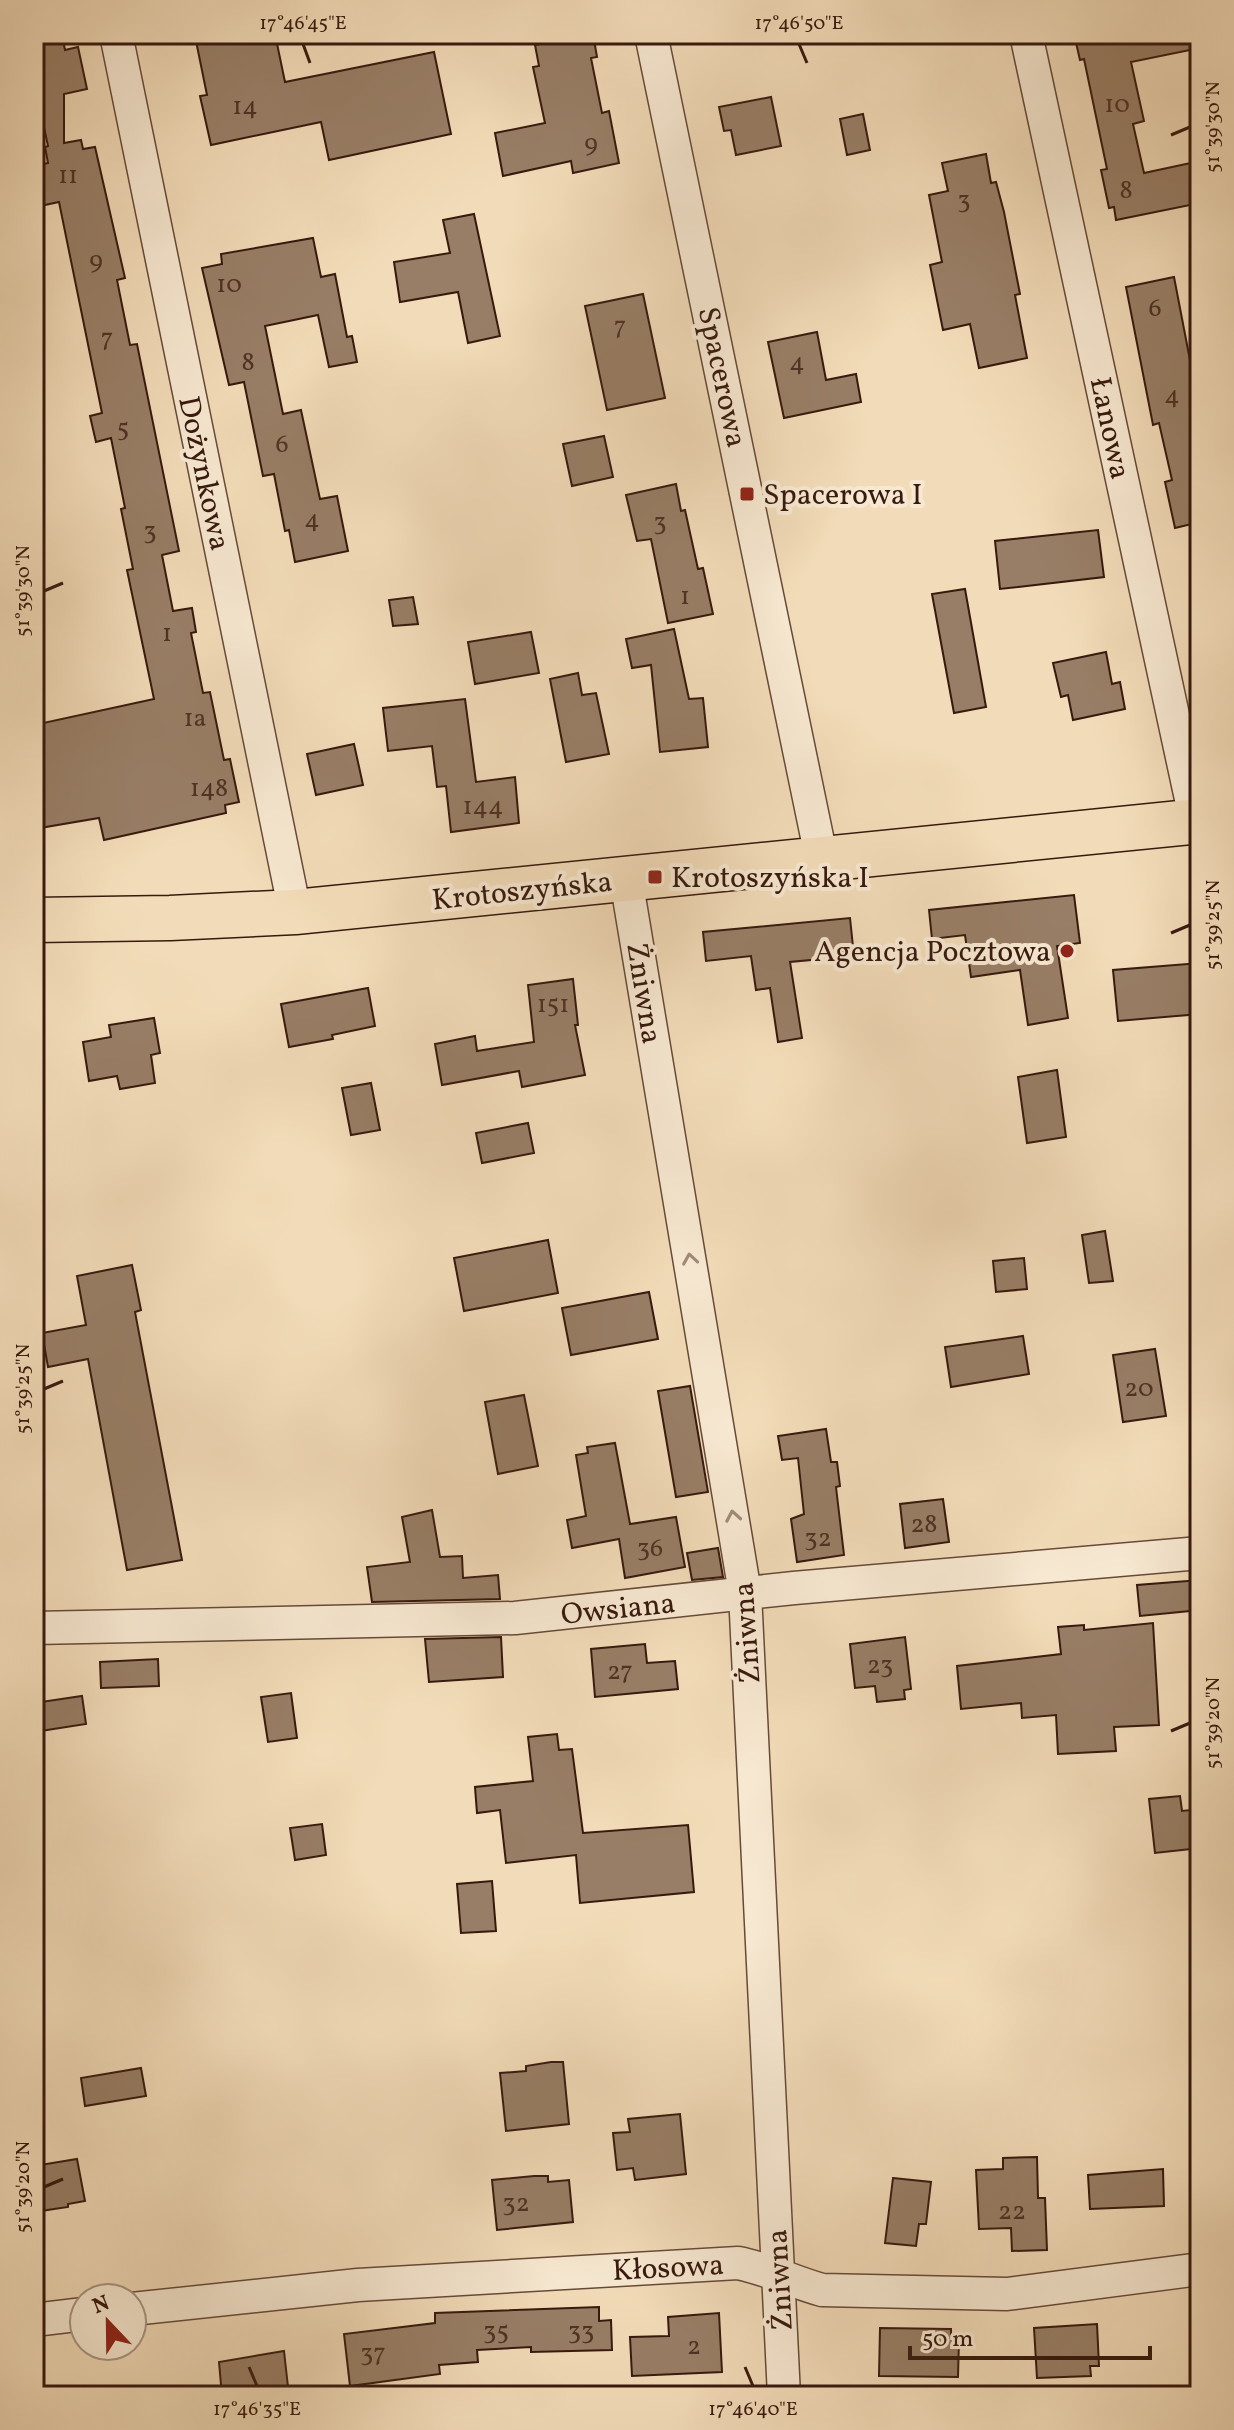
<svg xmlns="http://www.w3.org/2000/svg" width="1234" height="2430" font-family="Vollkorn,serif">
	<style>
		.building { fill: #987e66; stroke: #37190e; stroke-width: 2 }
		.lines { fill: none; stroke-linecap: round; stroke-linejoin: round }
		.minor-casing { stroke: #664a38; stroke-width: 35 }
		.primary-casing { stroke: #37190e; stroke-width: 47 }
		.minor { stroke: #f7e8d1; stroke-width: 32 }
		.primary { stroke: #f2dbb8; stroke-width: 44 }
		.oneway { stroke: #a18b79 }
		.ticks { fill: none; stroke: #37190e; stroke-width: 3 }
		.poi-dot { fill: #8f2418; stroke: #f7e8d1; stroke-width: 3 }
		.labels { text-anchor: middle; stroke-width: 8; stroke-linejoin: round; paint-order: stroke }
		.number-label { font-size: 26px; fill: #4f3224 }
		.street-label { font-size: 30px; fill: #37190e; stroke: #f7e8d1 }
		.poi-label { font-size: 30px; fill: #37190e; stroke: #f7e8d1; text-anchor: start }
		.neatline { fill: none; stroke: #37190e; stroke-width: 3 }
		.ticks-label { font-size: 20px; text-anchor: middle; fill: #37190e }
	</style>
	<rect width="100%" height="100%" fill="#f2dbb8"/>
	<filter id="stains"><feTurbulence type="fractalNoise" baseFrequency=".0025" numOctaves="4"/><feColorMatrix values="0 0 0 0 .2 0 0 0 0 .09 0 0 0 0 .02 0 0 0 .5 -.17"/></filter>
	<radialGradient id="worn" r=".72"><stop offset=".6" stop-color="#630" stop-opacity="0"/><stop offset="1" stop-color="#630" stop-opacity=".3"/></radialGradient>
	<g class="building">
		<polygon points="231,34 275,34 285,82 434,52 451,134 329,160 321,122 211,145 200,96 207,95 196,41"/>
		<polygon points="593,34 597,57 591,58 602,113 609,111 619,163 573,173 571,161 503,176 495,133 545,123 533,67 539,66 535,45"/>
		<polygon points="1074,34 1200,34 1200,48 1131,62 1144,121 1133,124 1144,173 1200,161 1200,203 1116,220 1114,207 1109,208 1101,170 1107,169 1084,59 1080,60"/>
		<polygon points="63,40 65,50 78,47 87,89 64,94 64,143 81,140 83,149 95,147 125,278 117,280 130,345 137,344 179,551 162,555 173,611 192,608 196,632 191,633 203,693 210,692 224,760 230,759 239,802 225,805 226,813 104,840 99,818 34,829 34,725 154,699 127,570 133,569 121,509 125,508 111,438 96,442 90,416 102,413 59,202 40,206 34,177 34,166 48,163 45,147 48,146 34,80 34,47"/>
		<polygon points="771,97 781,146 736,155 731,130 724,131 719,107"/>
		<polygon points="863,114 870,150 847,155 840,119"/>
		<polygon points="986,154 991,183 996,182 1004,212 1020,294 1015,295 1027,358 979,368 970,324 943,330 930,265 942,262 929,195 948,191 942,163"/>
		<polygon points="474,214 500,336 468,343 458,292 400,302 394,262 450,253 443,220"/>
		<polygon points="313,238 321,277 335,274 347,337 352,336 357,362 329,367 318,315 265,326 283,414 301,410 320,499 337,496 348,551 295,562 289,530 285,531 274,474 263,476 244,382 229,385 202,268 222,264 221,254"/>
		<polygon points="1174,277 1200,412 1200,522 1175,528 1165,482 1172,480 1159,423 1153,425 1126,287"/>
		<polygon points="643,294 665,398 607,410 585,306"/>
		<polygon points="817,332 826,380 856,374 861,402 784,418 768,342"/>
		<polygon points="604,436 613,477 572,486 563,444"/>
		<polygon points="676,484 681,511 685,510 698,569 703,568 713,614 668,623 651,539 637,541 626,495"/>
		<polygon points="1098,530 1104,577 1000,589 995,541"/>
		<polygon points="965,589 986,707 954,713 932,594"/>
		<polygon points="413,597 418,624 393,626 389,600"/>
		<polygon points="674,629 689,699 703,698 708,747 660,752 651,665 632,668 626,639"/>
		<polygon points="531,632 539,673 475,684 468,642"/>
		<polygon points="1106,652 1112,684 1120,682 1125,709 1073,720 1068,695 1061,697 1053,663"/>
		<polygon points="578,673 582,695 596,693 609,754 566,762 550,679"/>
		<polygon points="465,699 476,782 515,777 519,823 451,832 446,786 437,787 432,746 388,751 383,708"/>
		<polygon points="354,744 363,785 316,795 307,754"/>
		<polygon points="1074,895 1080,943 1057,946 1068,1018 1028,1025 1020,970 971,977 965,935 932,939 929,910"/>
		<polygon points="850,918 854,956 790,962 802,1038 778,1042 770,988 756,990 751,956 706,961 703,932"/>
		<polygon points="1200,963 1200,1014 1118,1021 1113,970"/>
		<polygon points="573,979 578,1025 575,1025 585,1075 522,1087 519,1071 442,1085 435,1044 475,1036 477,1051 534,1042 528,985"/>
		<polygon points="368,988 375,1026 332,1035 333,1039 289,1047 281,1004"/>
		<polygon points="154,1018 160,1053 151,1055 155,1083 120,1089 117,1076 89,1081 83,1042 111,1037 109,1025"/>
		<polygon points="1057,1070 1066,1137 1027,1143 1018,1077"/>
		<polygon points="371,1083 380,1130 351,1135 342,1088"/>
		<polygon points="528,1123 534,1153 482,1163 476,1133"/>
		<polygon points="1105,1231 1113,1281 1089,1283 1082,1235"/>
		<polygon points="548,1240 558,1293 464,1311 454,1258"/>
		<polygon points="1024,1258 1027,1289 996,1292 993,1261"/>
		<polygon points="132,1265 141,1310 135,1312 182,1560 127,1570 88,1359 48,1367 42,1333 86,1325 77,1276"/>
		<polygon points="649,1292 658,1339 571,1355 562,1308"/>
		<polygon points="1023,1336 1029,1374 951,1387 945,1347"/>
		<polygon points="1155,1349 1166,1416 1123,1422 1113,1355"/>
		<polygon points="690,1386 708,1492 676,1497 658,1391"/>
		<polygon points="524,1395 538,1466 498,1474 485,1402"/>
		<polygon points="826,1429 831,1462 837,1462 840,1486 836,1487 844,1555 797,1562 791,1519 804,1514 798,1458 782,1460 778,1436"/>
		<polygon points="615,1443 630,1524 676,1517 685,1567 625,1578 619,1539 572,1548 567,1520 586,1516 576,1455 588,1453 587,1447"/>
		<polygon points="943,1499 949,1542 905,1548 900,1504"/>
		<polygon points="432,1510 440,1557 462,1556 463,1578 498,1575 500,1599 372,1602 367,1567 410,1562 402,1517"/>
		<polygon points="718,1548 723,1577 692,1580 687,1553"/>
		<polygon points="1200,1580 1200,1610 1140,1616 1137,1585"/>
		<polygon points="1153,1623 1159,1725 1114,1727 1116,1751 1058,1754 1056,1715 1022,1718 1021,1703 961,1709 957,1666 1061,1654 1058,1627 1084,1625 1084,1630"/>
		<polygon points="501,1637 503,1677 429,1682 425,1639"/>
		<polygon points="905,1637 911,1689 904,1690 905,1699 877,1702 875,1686 855,1688 850,1644"/>
		<polygon points="645,1644 647,1663 675,1661 678,1689 595,1697 591,1649"/>
		<polygon points="158,1659 159,1686 101,1688 100,1662"/>
		<polygon points="291,1693 297,1738 268,1742 261,1697"/>
		<polygon points="82,1696 86,1724 34,1732 34,1703"/>
		<polygon points="557,1734 559,1750 572,1749 583,1833 688,1825 694,1892 580,1903 576,1855 506,1863 500,1810 477,1813 475,1787 533,1781 528,1737"/>
		<polygon points="1180,1796 1182,1811 1200,1809 1200,1848 1155,1853 1149,1799"/>
		<polygon points="322,1824 326,1855 295,1860 290,1828"/>
		<polygon points="492,1881 496,1931 461,1933 457,1884"/>
		<polygon points="551,2062 563,2062 569,2124 506,2131 500,2073 526,2071 526,2066"/>
		<polygon points="141,2068 146,2096 85,2106 81,2078"/>
		<polygon points="680,2114 686,2174 635,2180 633,2168 617,2170 613,2133 630,2132 628,2119"/>
		<polygon points="1037,2157 1038,2198 1045,2198 1047,2250 1012,2251 1011,2228 979,2229 976,2170 1003,2169 1003,2158"/>
		<polygon points="77,2159 85,2201 68,2204 68,2207 34,2212 34,2166"/>
		<polygon points="1163,2169 1164,2206 1090,2209 1088,2175"/>
		<polygon points="534,2176 548,2176 548,2182 569,2180 573,2222 497,2230 492,2180"/>
		<polygon points="893,2178 931,2182 926,2224 919,2224 916,2246 885,2243"/>
		<polygon points="599,2307 599,2321 611,2320 612,2350 531,2352 531,2347 477,2350 478,2362 439,2365 440,2374 350,2386 344,2334 435,2323 435,2313"/>
		<polygon points="719,2313 722,2372 632,2376 630,2337 669,2336 668,2317"/>
		<polygon points="1097,2324 1099,2366 1090,2366 1091,2376 1037,2378 1034,2328"/>
		<polygon points="880,2328 951,2329 951,2339 959,2339 958,2377 879,2376"/>
		<polygon points="284,2351 289,2396 222,2396 219,2362"/>
	</g>
	<g class="lines">
		<defs>
			<g id="minor">
				<polyline points="116,34 295,912"/>
				<polyline points="651,34 822,861"/>
				<polyline points="1026,34 1196,822"/>
				<polyline points="626,879 745,1593 784,2396"/>
				<polyline points="34,1628 515,1618 794,1588 1200,1553"/>
				<path d="M 132,2309 L 358,2285 L 738,2263 C 768,2269 793,2282 822,2290 L 1007,2294 L 1200,2269"/>
				<polyline points="34,2320 84,2314"/>
			</g>
			<polyline id="primary" points="34,920 170,918 295,912 1200,821"/>
		</defs>
		<use href="#minor" class="minor-casing"/>
		<use href="#primary" class="primary-casing"/>
		<use href="#minor" class="minor"/>
		<use href="#primary" class="primary"/>
	</g>
	<defs><path id="oneway-chevron" d="M-2-3.5L2.5 0L-2 3.5" fill="none" stroke-width="1.6" stroke-linecap="round" stroke-linejoin="round" transform="scale(2)"/></defs>
	<g class="oneway">
		<use href="#oneway-chevron" transform="translate(690 1259) rotate(-99)"/>
		<use href="#oneway-chevron" transform="translate(733 1516) rotate(-100)"/>
	</g>
	<path class="ticks" d="M 303,44 L 310,63M 799,44 L 807,63M 1171,135 L 1190,127M 44,591 L 63,583M 1171,933 L 1190,925M 44,1389 L 63,1381M 1171,1731 L 1190,1723M 44,2187 L 63,2179M 249,2367 L 257,2386M 745,2367 L 753,2386"/>
	<g class="poi-dot">
		<rect x="739" y="486" width="16" height="16" rx="4"/>
		<rect x="647" y="869" width="16" height="16" rx="4"/>
		<circle cx="1067" cy="951" r="8"/>
	</g>
	<g class="labels">
		<g class="number-label">
			<text x="1117" y="112">10</text>
			<text x="245" y="114">14</text>
			<text x="591" y="151">9</text>
			<text x="68" y="183">11</text>
			<text x="1126" y="198">8</text>
			<text x="964" y="208">3</text>
			<text x="96" y="268">9</text>
			<text x="229" y="292">10</text>
			<text x="1155" y="316">6</text>
			<text x="620" y="334">7</text>
			<text x="107" y="346">7</text>
			<text x="248" y="370">8</text>
			<text x="797" y="370">4</text>
			<text x="1172" y="403">4</text>
			<text x="123" y="436">5</text>
			<text x="282" y="452">6</text>
			<text x="312" y="527">4</text>
			<text x="660" y="530">3</text>
			<text x="150" y="539">3</text>
			<text x="685" y="604">1</text>
			<text x="167" y="641">1</text>
			<text x="195" y="726">1a</text>
			<text x="209" y="796">148</text>
			<text x="483" y="814">144</text>
			<text x="553" y="1012">151</text>
			<text x="1139" y="1396">20</text>
			<text x="924" y="1532">28</text>
			<text x="818" y="1546">32</text>
			<text x="650" y="1556">36</text>
			<text x="880" y="1673">23</text>
			<text x="620" y="1679">27</text>
			<text x="516" y="2211">32</text>
			<text x="1012" y="2219">22</text>
			<text x="496" y="2339">35</text>
			<text x="581" y="2339">33</text>
			<text x="694" y="2354">2</text>
			<text x="373" y="2361">37</text>
		</g>
		<g class="street-label">
			<text transform="translate(723 377) rotate(78)" y="10">Spacerowa</text>
			<text transform="translate(1111 428) rotate(78)" y="10">Łanowa</text>
			<text transform="translate(205 473) rotate(78)" y="10">Dożynkowa</text>
			<text transform="translate(522 890) rotate(-6)" y="10">Krotoszyńska</text>
			<text transform="translate(645 993) rotate(81)" y="10">Żniwna</text>
			<text transform="translate(618 1608) rotate(-6)" y="10">Owsiana</text>
			<text transform="translate(746 1633) rotate(-94)" y="10">Żniwna</text>
			<text transform="translate(668 2267) rotate(-3)" y="10">Kłosowa</text>
			<text transform="translate(779 2280) rotate(-93)" y="10">Żniwna</text>
		</g>
		<g class="poi-label">
			<text x="763" y="504">Spacerowa I</text>
			<text x="671" y="887">Krotoszyńska I</text>
			<text x="1051" y="961" text-anchor="end">Agencja Pocztowa</text>
		</g>
	</g>
	<rect width="1234" height="2430" fill="none" stroke="#f2dbb8" stroke-width="88"/>
	<g transform="translate(108 2322) rotate(338)"><circle r="38" fill="#f7e8d1" stroke="#aa9583" stroke-width="2"/>
	<path d="M0-6L14 30L0 20L-14 30Z" fill="#8f2418"/>
	<text y="-12" font-size="22" font-weight="bold" text-anchor="middle" fill="#37190e">N</text>
	</g>
	<path d="M910 2346v12h240v-12" fill="none" stroke="#37190e" stroke-width="4"/>
	<text x="922" y="2346" font-size="24" fill="#37190e" stroke="#f7e8d1" stroke-width="6" paint-order="stroke">50 m</text>
	<rect x="44" y="44" width="1146" height="2342" class="neatline"/>
	<g class="ticks-label">
		<text x="303" y="29">17°46'45"E</text>
		<text x="799" y="29">17°46'50"E</text>
		<text transform="translate(1212 127) rotate(-90)" y="7">51°39'30"N</text>
		<text transform="translate(22 591) rotate(-90)" y="7">51°39'30"N</text>
		<text transform="translate(1212 925) rotate(-90)" y="7">51°39'25"N</text>
		<text transform="translate(22 1389) rotate(-90)" y="7">51°39'25"N</text>
		<text transform="translate(1212 1723) rotate(-90)" y="7">51°39'20"N</text>
		<text transform="translate(22 2187) rotate(-90)" y="7">51°39'20"N</text>
		<text x="257" y="2415">17°46'35"E</text>
		<text x="753" y="2415">17°46'40"E</text>
	</g>
	<rect width="100%" height="100%" filter="url(#stains)"/>
	<rect width="100%" height="100%" fill="url(#worn)"/>
</svg>
